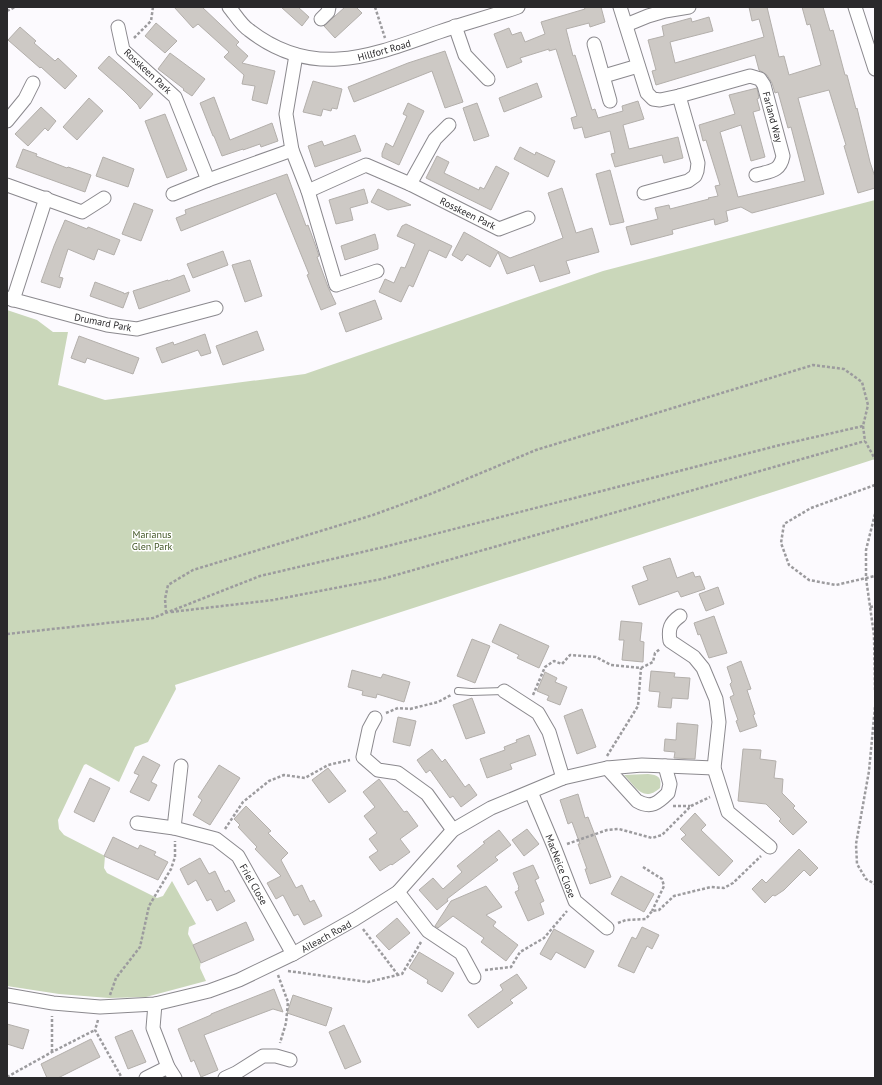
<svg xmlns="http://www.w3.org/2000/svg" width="882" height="1085" font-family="'PT Sans',sans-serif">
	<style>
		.green { fill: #cad7ba }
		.building { fill: #cdc9c5; stroke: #b3afab }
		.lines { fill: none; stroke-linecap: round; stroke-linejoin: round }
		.lane-casing { stroke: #8b898e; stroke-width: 8 }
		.street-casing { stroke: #8b898e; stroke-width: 15 }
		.path { stroke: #9c9b9e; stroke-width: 2.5; stroke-dasharray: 3 2; stroke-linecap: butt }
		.lane { stroke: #fff; stroke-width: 6 }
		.street { stroke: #fff; stroke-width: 13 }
		.labels { text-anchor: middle; stroke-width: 3; stroke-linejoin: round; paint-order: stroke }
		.street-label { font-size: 10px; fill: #2a292b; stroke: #fff }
		.park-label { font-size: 10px; fill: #405424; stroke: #fff }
	</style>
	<rect width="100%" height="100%" fill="#fcfafe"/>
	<g class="green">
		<polygon points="875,200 875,459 175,685 176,689 148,742 135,747 119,782 86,764 84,765 58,820 59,829 64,835 105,856 104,868 107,873 157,898 163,896 172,881 196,924 189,927 188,934 201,960 200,968 206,981 146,997 109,998 59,994 7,986 7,310 37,320 53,332 68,332 58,385 105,400 305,374 603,271"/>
		<path d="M 648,774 C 658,775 662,777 660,788 C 643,803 636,787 624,775 Z"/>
	</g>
	<g class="building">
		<polygon points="174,7 202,7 239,42 236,45 248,56 242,63 275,71 267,104 252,100 255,86 242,84 244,75 224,57 229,52 198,24 193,28"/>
		<polygon points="281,7 298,7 309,17 302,26"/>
		<polygon points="345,7 356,7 362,13 335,38 324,26"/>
		<polygon points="584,7 601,7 605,22 590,27 589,23 566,29 573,56 575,55 592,110 595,109 598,118 623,111 622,106 638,101 644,119 623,125 629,149 678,137 683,158 664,163 662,155 615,167 611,154 615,153 610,131 585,138 582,127 574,129 571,118 577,116 556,49 549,51 549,49 520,58 522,62 507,68 494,34 509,28 512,35 521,32 525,42 545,34 541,22 585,9"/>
		<polygon points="749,7 767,7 779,57 784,56 789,75 821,65 810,24 807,25 802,7 823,7 830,31 833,30 845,75 847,75 856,109 857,108 870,162 875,177 875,188 858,193 844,146 846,145 829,90 798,98 824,194 752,213 741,207 726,211 728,221 715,225 714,219 672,230 673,234 631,245 626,227 658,219 655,208 669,205 670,209 709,199 708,198 718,196 715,186 720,185 706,140 703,141 699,125 735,114 729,95 757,88 759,98 757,99 760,110 753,112 765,157 751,161 741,125 720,132 738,197 805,181 791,127 788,128 778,92 775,93 772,83 767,75 759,70 755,55 656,85 652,71 656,70 648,40 664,36 662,26 691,18 692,22 709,17 713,31 670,42 675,63 764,37 759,19 752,21"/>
		<polygon points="156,23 177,41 165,53 145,36"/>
		<polygon points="20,27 36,41 34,43 55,61 58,58 77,76 65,89 41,67 40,68 8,40"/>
		<polygon points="445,51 463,102 445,108 432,71 354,102 348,87 408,63"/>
		<polygon points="170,53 205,79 192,96 183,90 184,89 158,69"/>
		<polygon points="109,56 153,94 140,109 138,105 123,90 98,68"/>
		<polygon points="313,81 342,89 337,109 332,108 331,111 323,109 321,116 303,112"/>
		<polygon points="537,83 542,97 504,112 499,98"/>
		<polygon points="214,97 230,140 272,123 278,141 261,147 260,144 243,150 243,149 222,156 214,136 213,136 200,103"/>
		<polygon points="89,98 103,111 77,140 63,127"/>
		<polygon points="408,103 424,111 399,165 382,157 382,153 386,143 393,147 407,116 403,114"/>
		<polygon points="477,103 489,136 474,141 463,108"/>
		<polygon points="41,107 56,121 48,131 45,128 28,146 15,134"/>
		<polygon points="165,114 187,170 167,178 145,121"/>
		<polygon points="355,135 361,151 315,167 308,146 322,141 324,146"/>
		<polygon points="520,147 535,155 536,152 555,161 548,177 514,159"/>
		<polygon points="23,149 37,154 36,156 67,168 68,167 91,175 85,192 16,167"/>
		<polygon points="437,156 449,162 444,173 479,190 480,187 484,189 496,166 509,173 491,210 426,178"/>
		<polygon points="103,157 134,169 128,187 96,176"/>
		<polygon points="610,170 624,222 610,225 596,174"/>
		<polygon points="287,174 306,226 308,225 315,244 319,256 317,257 328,287 336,304 321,310 307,275 309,274 276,193 181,231 176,218 186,214 185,210"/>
		<polygon points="562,188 576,233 592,228 599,252 566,261 570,273 540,282 534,265 507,274 498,252 490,267 467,254 462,261 452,255 464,232 510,258 563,238 548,193"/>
		<polygon points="364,189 368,203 350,208 353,220 336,224 329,200"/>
		<polygon points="378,189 393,196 411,205 388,210 371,202"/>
		<polygon points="134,203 153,210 141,241 122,234"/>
		<polygon points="65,220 87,229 88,227 120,240 114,255 98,249 94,260 68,249 59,277 63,278 60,288 41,282 54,246"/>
		<polygon points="406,224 452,246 446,258 429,250 413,287 409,285 401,302 379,292 385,279 394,283 401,267 405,268 415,244 397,236 402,226"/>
		<polygon points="375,234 378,245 378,249 345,260 341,246"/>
		<polygon points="223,251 228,265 193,278 187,264"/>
		<polygon points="250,260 262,296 245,302 232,265"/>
		<polygon points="184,275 190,291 139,309 133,291 168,280 168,281"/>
		<polygon points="95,282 124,293 124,294 129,292 123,308 90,296"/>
		<polygon points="375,300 382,319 346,332 339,313"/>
		<polygon points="257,331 264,350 223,365 216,346"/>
		<polygon points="205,334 211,353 201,356 198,350 162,363 156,348 173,342 174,345"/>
		<polygon points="79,336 139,358 133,374 87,358 85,363 71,358"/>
		<polygon points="670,558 677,578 693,572 695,577 700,576 705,589 681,597 678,591 639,605 632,586 648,580 643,567"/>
		<polygon points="718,587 724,604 706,611 699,594"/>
		<polygon points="714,616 727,653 709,658 700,634 698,635 694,623"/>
		<polygon points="621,621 642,623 640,641 644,642 643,662 622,660 624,640 619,640"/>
		<polygon points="500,624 549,646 539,668 517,658 519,655 492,642"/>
		<polygon points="472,639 490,646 475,683 457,676"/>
		<polygon points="741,661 751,689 747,690 755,714 753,715 757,726 740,732 736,721 738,720 730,697 734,695 730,684 732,682 727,667"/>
		<polygon points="352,670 381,678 383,674 410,682 404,702 377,694 376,698 362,695 363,691 348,687"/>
		<polygon points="651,671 675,673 674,677 690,678 688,699 672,698 671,708 658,707 660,692 649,691"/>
		<polygon points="545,672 557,678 555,682 567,687 560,705 547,700 549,696 537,691"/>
		<polygon points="472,698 485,733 466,739 453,705"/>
		<polygon points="582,709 596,747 577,754 564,716"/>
		<polygon points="398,717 416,721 410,746 393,742"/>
		<polygon points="677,723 698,725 695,759 674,758 675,752 664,751 665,739 676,740"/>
		<polygon points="529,735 536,755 510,764 512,769 487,778 480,759 505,750 504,747 517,742 516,740"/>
		<polygon points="432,749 442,762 445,759 465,787 469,784 477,795 461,807 453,796 450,798 430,770 426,773 417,760"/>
		<polygon points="743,749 761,750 760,759 776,761 774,778 783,779 782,793 795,806 793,808 807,822 793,835 779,821 781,819 766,804 738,801"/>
		<polygon points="143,756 160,765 151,782 157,785 149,801 130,792 139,775 134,773"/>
		<polygon points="219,765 240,778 210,825 193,815 202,800 198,797"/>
		<polygon points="328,768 346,791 329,803 312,780"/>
		<polygon points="90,778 110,788 94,822 74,812"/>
		<polygon points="379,779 404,812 407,811 418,826 400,839 410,852 392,865 391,864 380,871 369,857 378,851 369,839 377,833 364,816 375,807 363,792"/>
		<polygon points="578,794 585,818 588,817 611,877 590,884 585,869 587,869 578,844 580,844 572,822 568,824 560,800"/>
		<polygon points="246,806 271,831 268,833 288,853 281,860 296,888 302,885 310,902 314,900 322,916 304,925 298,914 294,916 283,895 276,899 267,883 281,876 255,849 257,847 238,827 240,825 234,819"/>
		<polygon points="695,813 706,825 701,830 733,861 719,876 681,839 686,835 680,829"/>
		<polygon points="527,829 539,844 524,856 512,840"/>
		<polygon points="499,830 511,845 495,857 498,860 447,899 448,901 437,910 419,890 433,878 443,889 462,872 457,866 485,843 483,842"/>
		<polygon points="113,837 138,849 140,845 156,852 154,855 168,862 158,880 104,856"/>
		<polygon points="799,849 818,868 810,876 804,870 784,890 775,896 773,895 765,903 752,889 762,879 766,883"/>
		<polygon points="200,858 209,874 215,871 225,892 229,890 235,901 217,911 211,899 207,901 196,880 188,885 180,869"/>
		<polygon points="533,865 539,878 535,880 544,901 540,903 544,914 528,921 515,892 519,890 518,888 519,887 513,873"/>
		<polygon points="621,876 654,894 644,912 611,894"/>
		<polygon points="486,886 502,907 486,915 496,922 493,926 518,945 506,961 481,942 484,938 453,916 438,928 435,926 451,901"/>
		<polygon points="397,918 410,933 389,950 376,936"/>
		<polygon points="246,922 254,940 201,963 193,945"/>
		<polygon points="642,927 659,935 652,949 647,946 634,973 618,966 632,937 636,939"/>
		<polygon points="554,929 594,951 585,968 556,952 551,960 540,954"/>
		<polygon points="419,952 454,973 442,992 427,983 428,980 409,968"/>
		<polygon points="517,974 527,988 510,1000 513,1003 478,1028 468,1015 503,990 500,985"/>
		<polygon points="274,989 283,1012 273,1009 204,1035 218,1070 201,1077 194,1060 191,1062 178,1029 211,1015 211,1014"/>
		<polygon points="293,995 332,1008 326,1026 287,1013"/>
		<polygon points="7,1024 29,1030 23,1049 7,1044"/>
		<polygon points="344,1025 361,1062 345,1069 329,1032"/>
		<polygon points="132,1030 146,1062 128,1069 115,1037"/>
		<polygon points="91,1039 100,1057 58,1078 47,1078 41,1064"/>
	</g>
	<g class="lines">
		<defs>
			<polyline id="lane" points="458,691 471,692 504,691"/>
			<g id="street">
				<path d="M 229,7 C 235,14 241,25 249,30 C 313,80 371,56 439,32 C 465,23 492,16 518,7"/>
				<path d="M 620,7 L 647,93 L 653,99 L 660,100 L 679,96 L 750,76 L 760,79 L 764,85 L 783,156 C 780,172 770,171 756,175"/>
				<polyline points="855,7 875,69"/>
				<polyline points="321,19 328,12 329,7"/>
				<polyline points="626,25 648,16 665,11 689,7"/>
				<polyline points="455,26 465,55 488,79"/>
				<polyline points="118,27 123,50 175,97 208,180"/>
				<polyline points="594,44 610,101"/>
				<polyline points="296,55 286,114 292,150 308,191 336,285 377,271"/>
				<polyline points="604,76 638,66"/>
				<polyline points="7,121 25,99 33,83"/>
				<polyline points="410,184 435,139 449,125"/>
				<polyline points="7,185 82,212 104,198"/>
				<polyline points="308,191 366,165 410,184 499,229 528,218"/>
				<polyline points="644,193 688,181 695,176 697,171 698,163 695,152 679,96"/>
				<polyline points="173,194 208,180 292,150"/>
				<polyline points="7,298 107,325 137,329 216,308"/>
				<polyline points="13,300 46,198"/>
				<path d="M 680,616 C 670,623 668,629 670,641 L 694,657 L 703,668 L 716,699 L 719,722 L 714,768 L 728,812 L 770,847"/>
				<polyline points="504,691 538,713 549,732 563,778"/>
				<polyline points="375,718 369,729 363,757 378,770 398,773 427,794 453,830"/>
				<path d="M 607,768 L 637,801 C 651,809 658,803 668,793 L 670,784 L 665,766"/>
				<polyline points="531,792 555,849 575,901 607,928"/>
				<polyline points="137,823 174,828 216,839 238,856 293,954"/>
				<polyline points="174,828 181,766"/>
				<polyline points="398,892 428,931 461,953 474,977"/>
				<polyline points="7,995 53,1003 100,1007 155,1004 209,991 239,980 293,954 355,919 379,904 398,892 453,830 491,808 563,778 607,768 642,765 714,768"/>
				<polyline points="155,1004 153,1028 168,1067 175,1078"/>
				<polyline points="146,1078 168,1067"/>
				<polyline points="225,1078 236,1073 263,1056 276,1056 290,1060"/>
			</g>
		</defs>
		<use href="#lane" class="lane-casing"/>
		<use href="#street" class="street-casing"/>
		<g class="path">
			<polyline points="375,7 385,38"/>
			<polyline points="7,11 15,7"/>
			<polyline points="134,38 151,21 153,7"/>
			<polyline points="863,426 865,441 875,459"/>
			<polyline points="875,485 811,508 784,524 781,543 789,565 809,580 836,585 875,576"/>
			<polyline points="875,514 866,550 866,578 874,635 875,690"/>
			<polyline points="870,607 875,606"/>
			<polyline points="171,612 273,600 382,579 865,441"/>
			<polyline points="7,634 153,618 260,576 388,546 780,445 863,426 868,405 862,382 844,369 813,365 536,450 433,493 373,515 193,570 168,585 165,599 166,612"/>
			<polyline points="533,695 545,667 554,661 562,664 570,655 596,657 611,665 641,668 653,662 655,653 660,649"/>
			<polyline points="875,707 869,771 856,844 857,864 866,879 875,884"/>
			<polyline points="386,713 398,708 410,709 438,702 451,695"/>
			<polyline points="607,756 638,706 641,668"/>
			<polyline points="673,806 690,806"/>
			<polyline points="225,829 243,802 269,781 284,775 305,778 328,765 350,760"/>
			<polyline points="567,844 607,830 619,829 652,838 662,835 691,806 710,797"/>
			<polyline points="643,867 662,879 664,886 652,911"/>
			<polyline points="618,923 626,920 646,919 652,911 659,910 674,896 711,887 724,888 733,883 761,856"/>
			<polyline points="363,929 398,975"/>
			<polyline points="485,970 511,967 520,952 544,938 567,911"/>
			<polyline points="288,971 368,982 402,974 421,942"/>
			<polyline points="278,975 288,1002 286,1023 280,1043"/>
			<polyline points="110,995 116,978 140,947 149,906 171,869 175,857 175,841"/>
			<polyline points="98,1020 95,1030 122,1078"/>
			<polyline points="52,1052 52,1016"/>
			<polyline points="7,1077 52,1052 95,1030"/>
		</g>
		<use href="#lane" class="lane"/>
		<use href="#street" class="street"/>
	</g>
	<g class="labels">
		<g class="street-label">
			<text transform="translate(384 50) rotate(-16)" y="4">Hillfort Road</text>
			<text transform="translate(148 71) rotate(43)" y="4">Rosskeen Park</text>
			<text transform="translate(773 117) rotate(75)" y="4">Farland Way</text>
			<text transform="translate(468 213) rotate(26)" y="4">Rosskeen Park</text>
			<text transform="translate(103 322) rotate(11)" y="4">Drumard Park</text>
			<text transform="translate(561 866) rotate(69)" y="4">MacNeice Close</text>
			<text transform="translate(254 884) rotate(60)" y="4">Friel Close</text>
			<text transform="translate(326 936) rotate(-29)" y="4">Aileach Road</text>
		</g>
		<g class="park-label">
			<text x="152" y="538">Marianus<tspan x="152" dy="12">Glen Park</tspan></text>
		</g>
	</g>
	<rect width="882" height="1085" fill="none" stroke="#2a292b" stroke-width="16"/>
</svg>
